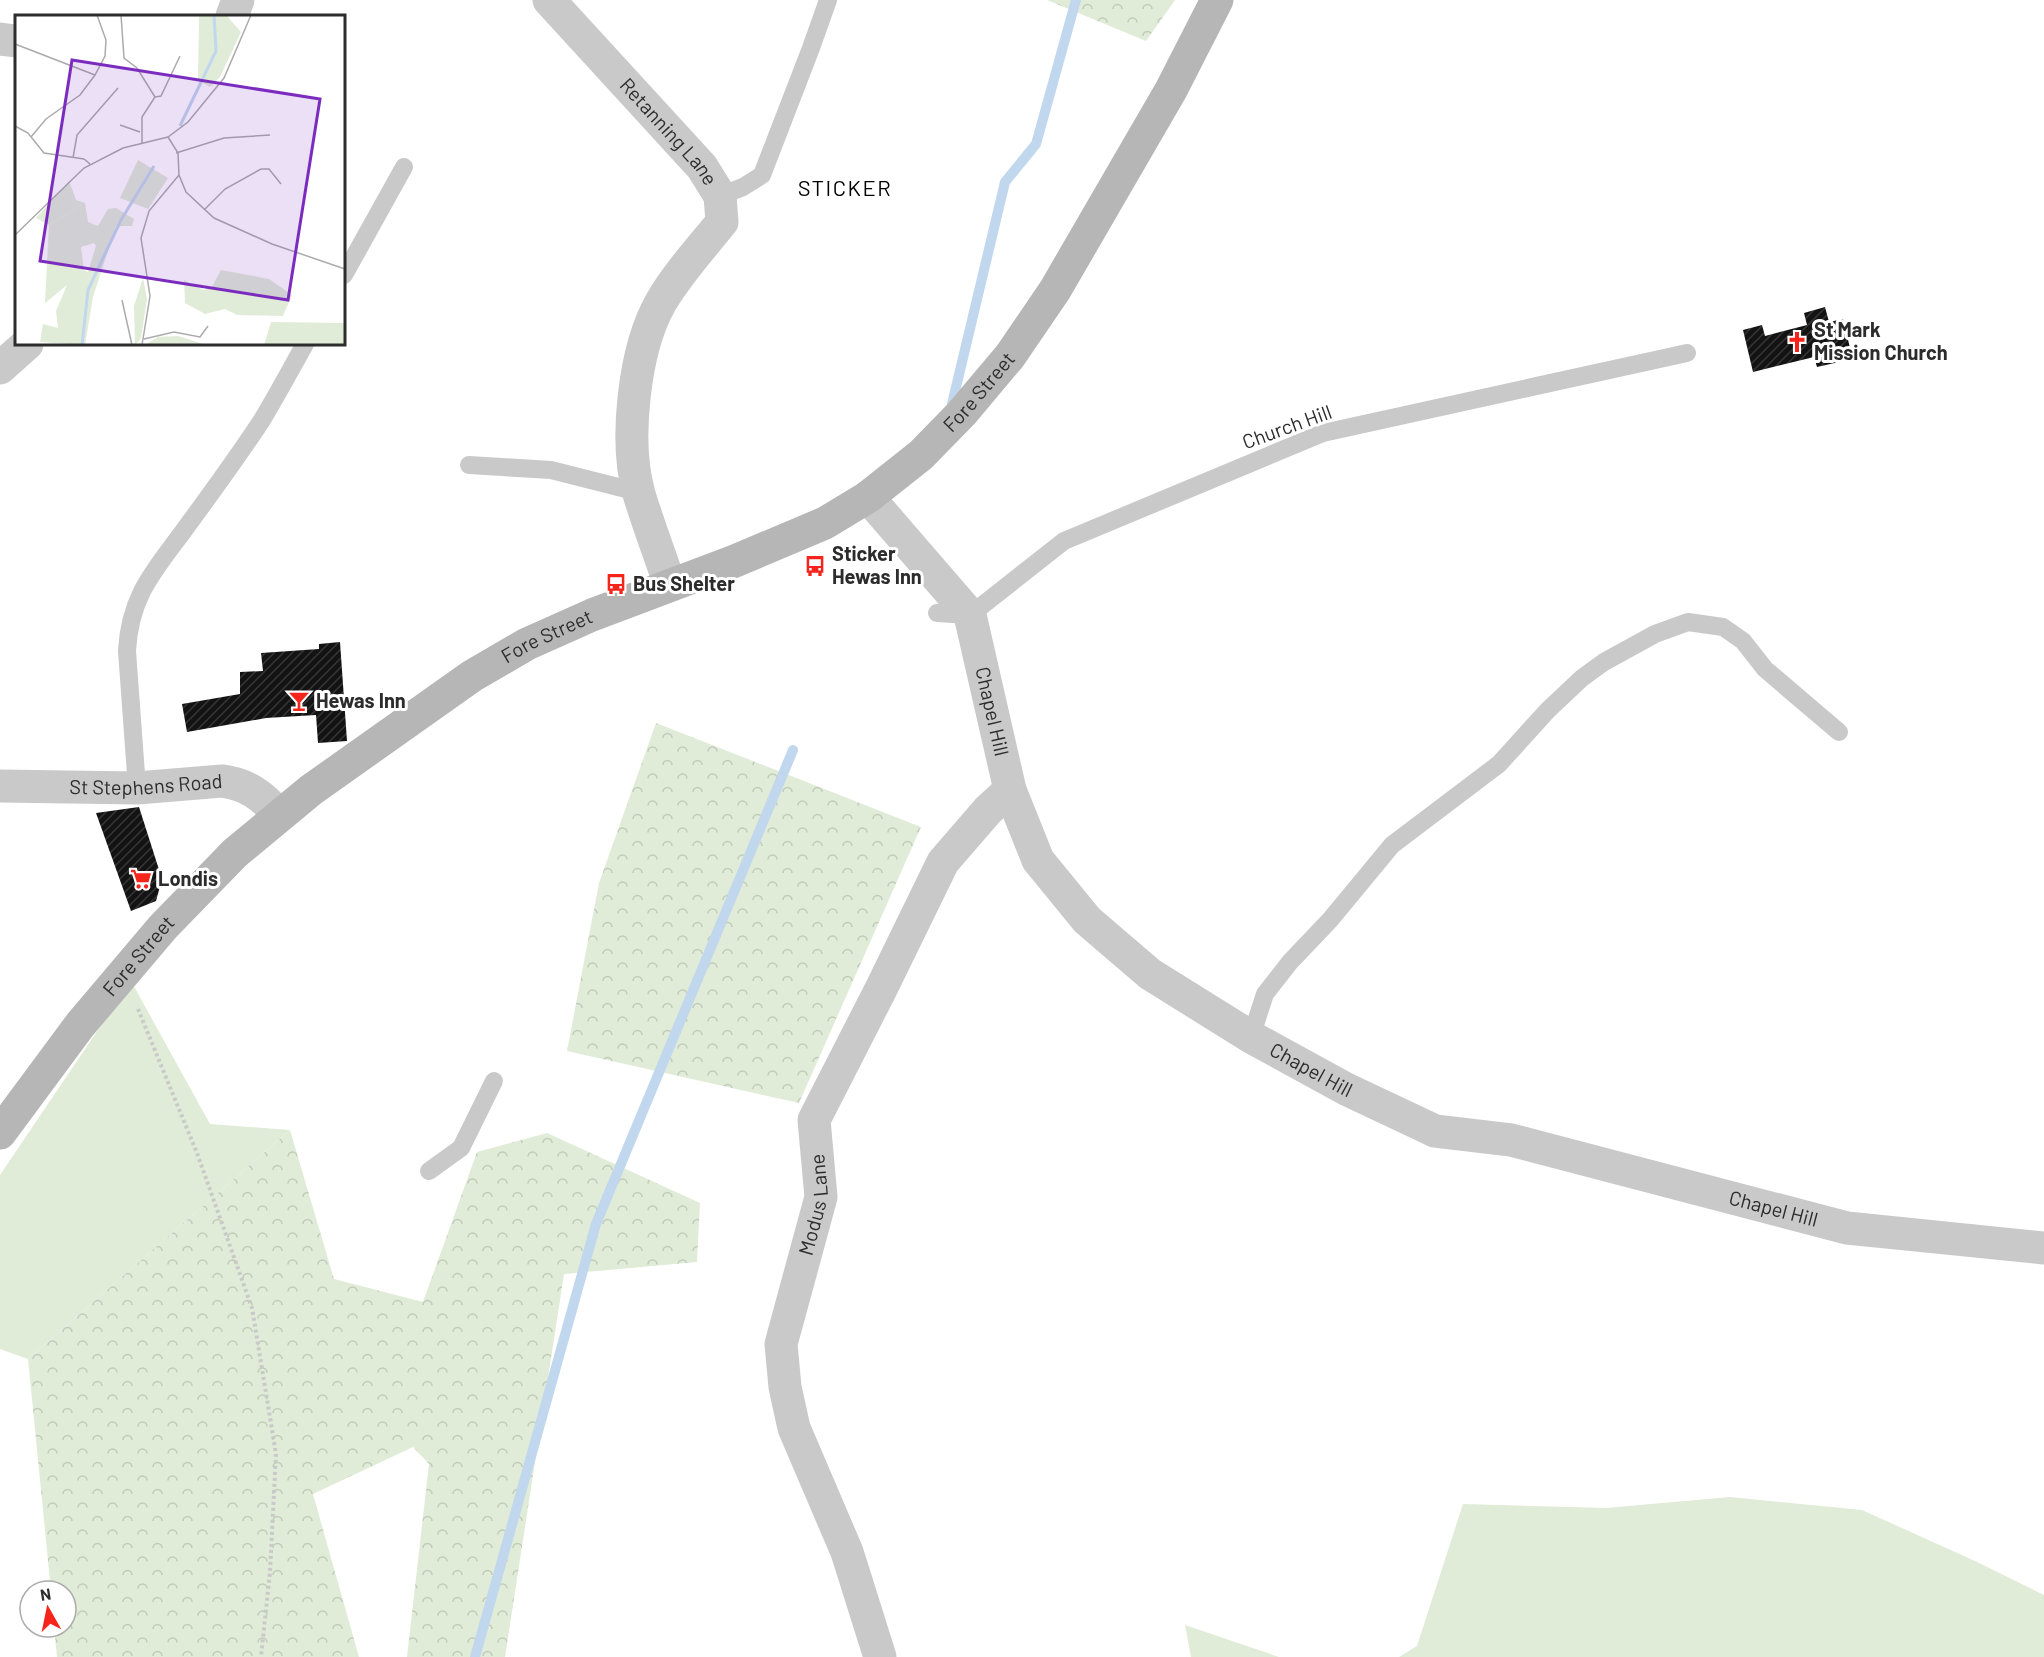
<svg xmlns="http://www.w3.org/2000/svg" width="2044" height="1657" font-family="Barlow,sans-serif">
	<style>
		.grass { fill: #e0ecd7 }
		.forest { fill: url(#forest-crowns) }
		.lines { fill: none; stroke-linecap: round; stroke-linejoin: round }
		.stream { stroke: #c1d7ee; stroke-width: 10 }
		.building { fill: url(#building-hatch) }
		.path { stroke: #c9c9c9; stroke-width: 4; stroke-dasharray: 3 3; stroke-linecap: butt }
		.lane { stroke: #c9c9c9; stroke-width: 18 }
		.street { stroke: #c9c9c9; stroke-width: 33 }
		.secondary { stroke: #b6b6b6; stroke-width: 33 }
		.labels { text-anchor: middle; stroke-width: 6; stroke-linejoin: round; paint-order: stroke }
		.street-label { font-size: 20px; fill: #2c2c2c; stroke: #fff }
		.poi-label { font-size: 20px; font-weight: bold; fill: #2c2c2c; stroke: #fff; text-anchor: start }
		.quarter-label { font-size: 22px; letter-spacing: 1.5px; fill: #000; stroke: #fff }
		.inset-river { fill: none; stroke: #c1d7ee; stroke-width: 3 }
		.inset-road { fill: none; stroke: #ababab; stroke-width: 1.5 }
		.view { fill: #7b2cbf; fill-opacity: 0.15; stroke: #7b2cbf; stroke-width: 3 }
		.inset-edge { fill: none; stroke: #2c2c2c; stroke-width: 3 }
	</style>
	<defs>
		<pattern id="forest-crowns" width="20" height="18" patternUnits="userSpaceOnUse" patternTransform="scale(1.5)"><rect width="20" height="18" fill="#e0ecd7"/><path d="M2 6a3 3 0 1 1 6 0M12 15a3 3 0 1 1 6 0" fill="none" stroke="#c0cbb9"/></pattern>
		<pattern id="building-hatch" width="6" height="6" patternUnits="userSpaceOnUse" patternTransform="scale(1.5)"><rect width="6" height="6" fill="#131313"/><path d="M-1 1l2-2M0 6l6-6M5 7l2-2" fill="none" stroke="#363636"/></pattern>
	</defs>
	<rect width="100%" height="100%" fill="#fff"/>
	<g class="grass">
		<polygon points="131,981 210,1124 290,1130 28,1359 0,1349 0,1175"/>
		<polygon points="1730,1497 1862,1510 1975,1561 2044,1595 2044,1657 1399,1657 1417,1646 1463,1504 1606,1508"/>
		<polygon points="1185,1625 1279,1657 1191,1657"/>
	</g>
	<g class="forest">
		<polygon points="1047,0 1175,0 1146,41"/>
		<polygon points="656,723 921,827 799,1103 567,1051 599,883"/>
		<polygon points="290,1130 334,1279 423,1302 477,1152 547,1133 700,1203 697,1262 564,1274 505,1657 407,1657 429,1464 413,1447 313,1494 359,1657 57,1657 54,1627 66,1627 66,1591 51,1591 28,1359"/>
	</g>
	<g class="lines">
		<g class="stream">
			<polyline points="952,404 1005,182 1036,144 1076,0"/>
			<polyline points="475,1657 596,1224 793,750"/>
		</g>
	</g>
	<g class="building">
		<polygon points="1825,307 1829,322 1843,319 1850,348 1836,351 1839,362 1817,367 1814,357 1753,372 1743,330 1762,325 1765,336 1807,325 1804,313"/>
		<polygon points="340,642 347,741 318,743 316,715 266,718 187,732 182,704 240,694 240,672 263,671 261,653 319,649 319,644"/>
		<polygon points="139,807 162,879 156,901 131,911 96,813"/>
	</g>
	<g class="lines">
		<polyline class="path" points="138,1009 197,1153 252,1308 276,1454 270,1572 261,1657"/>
		<g class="lane">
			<polyline points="720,196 743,187 762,175 811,48 828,0"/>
			<polyline points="344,275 404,167"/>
			<polyline points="469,465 551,470 638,492"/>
			<polyline points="937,613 970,615 1064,541 1323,433 1687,353"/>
			<path d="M 137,788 L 127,651 C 130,592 158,567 190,522 C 215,488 239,455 262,420 C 277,395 291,369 305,344"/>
			<polyline points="1251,1037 1265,994 1290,962 1330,920 1392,845 1499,764 1548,710 1582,678 1604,662 1655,634 1688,622 1723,627 1743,641 1765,669 1839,732"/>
			<polyline points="429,1171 461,1148 494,1081"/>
		</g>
		<g class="street">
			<path id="s1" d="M 549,0 L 702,167 L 720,196 L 722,222 C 701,248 678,273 661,302 C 634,349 624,441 639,494 C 648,524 660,555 670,585"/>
			<polyline points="232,16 238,0"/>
			<polyline points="0,39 16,41"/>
			<polyline points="0,368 27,344"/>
			<path id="s2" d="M 868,497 L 970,615 L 1010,790 L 1038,860 L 1087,920 L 1150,974 L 1251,1037 L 1346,1089 L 1435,1131 L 1511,1140 L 1847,1228 L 2044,1248"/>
			<path id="s3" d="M 0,786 L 137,788 L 222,781 C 247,784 263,796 279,815"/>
			<path id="s4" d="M 880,1657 L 847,1552 L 794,1428 L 785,1387 L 781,1344 L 821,1197 L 814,1120 L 881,989 L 943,862 L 988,810 L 1010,790"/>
		</g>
		<path class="secondary" id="s5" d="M 0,1133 L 80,1025 L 163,927 L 235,853 L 311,790 L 472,676 L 527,644 L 592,615 L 735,561 L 825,523 L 868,497 L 921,455 L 962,413 L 1010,356 L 1055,290 L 1171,90 L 1217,0"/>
	</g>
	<defs>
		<symbol id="church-bare" viewBox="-9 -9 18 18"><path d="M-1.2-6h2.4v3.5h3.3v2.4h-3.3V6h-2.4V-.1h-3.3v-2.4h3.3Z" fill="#f5251c" stroke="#fff" stroke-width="2.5" paint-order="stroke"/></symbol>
		<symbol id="bus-bare" viewBox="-9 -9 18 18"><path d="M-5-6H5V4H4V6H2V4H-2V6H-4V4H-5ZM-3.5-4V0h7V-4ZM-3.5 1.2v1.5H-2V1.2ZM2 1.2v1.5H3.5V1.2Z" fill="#f5251c" stroke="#fff" stroke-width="2.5" paint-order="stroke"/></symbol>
		<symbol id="bar-bare" viewBox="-9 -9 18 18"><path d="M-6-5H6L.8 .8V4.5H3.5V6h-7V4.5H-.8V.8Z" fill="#f5251c" stroke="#fff" stroke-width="2.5" paint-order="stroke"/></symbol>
		<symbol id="supermarket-bare" viewBox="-9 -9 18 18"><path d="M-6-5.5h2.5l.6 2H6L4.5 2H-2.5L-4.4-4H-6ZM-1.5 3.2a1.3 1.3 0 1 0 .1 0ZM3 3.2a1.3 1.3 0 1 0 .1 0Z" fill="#f5251c" stroke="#fff" stroke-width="2.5" paint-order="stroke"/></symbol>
	</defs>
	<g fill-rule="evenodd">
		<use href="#church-bare" x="1782" y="327" width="30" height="30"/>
		<use href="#bus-bare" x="800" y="551" width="30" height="30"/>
		<use href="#bus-bare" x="601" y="569" width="30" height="30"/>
		<use href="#bar-bare" x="284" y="686" width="30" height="30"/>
		<use href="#supermarket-bare" x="126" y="864" width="30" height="30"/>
	</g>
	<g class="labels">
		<g class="street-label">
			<text dy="7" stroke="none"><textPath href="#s1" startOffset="178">Retanning Lane</textPath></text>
			<text dy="7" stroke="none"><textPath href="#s5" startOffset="1251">Fore Street</textPath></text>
			<text transform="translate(1287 427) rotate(-20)" y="7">Church Hill</text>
			<text dy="7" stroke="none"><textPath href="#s5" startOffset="747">Fore Street</textPath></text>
			<text dy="7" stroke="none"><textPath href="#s2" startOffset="255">Chapel Hill</textPath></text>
			<text dy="7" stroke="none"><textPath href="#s3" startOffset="146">St Stephens Road</textPath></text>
			<text dy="7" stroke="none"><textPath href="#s5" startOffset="225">Fore Street</textPath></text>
			<text dy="7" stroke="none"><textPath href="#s2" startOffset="759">Chapel Hill</textPath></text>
			<text dy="7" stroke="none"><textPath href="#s4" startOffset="474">Modus Lane</textPath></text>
			<text dy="7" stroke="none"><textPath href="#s2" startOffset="1245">Chapel Hill</textPath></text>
		</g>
		<g class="poi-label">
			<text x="1814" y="337">St Mark<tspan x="1814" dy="23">Mission Church</tspan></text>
			<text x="832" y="561">Sticker<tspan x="832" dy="23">Hewas Inn</tspan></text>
			<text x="633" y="591">Bus Shelter</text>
			<text x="316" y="708">Hewas Inn</text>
			<text x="158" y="886">Londis</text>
		</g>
		<g class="quarter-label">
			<text x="845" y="196">STICKER</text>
		</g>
	</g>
	<g transform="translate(15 15)">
		<rect width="330" height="330" fill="#fff"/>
		<path d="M 54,166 L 61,185 L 70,188 L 34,210 L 21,203 ZM 206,255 L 254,264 L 277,280 L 268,301 L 222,300 L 210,294 L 190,299 L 170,288 L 169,265 L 189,275 L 197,272 ZM 256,307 L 330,308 L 330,330 L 249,330 ZM 163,321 L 191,330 L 130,330 L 143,322 Z" fill="#e0ecd7"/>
		<path d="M 184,0 L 211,0 L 226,17 L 205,62 L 195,72 L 183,65 ZM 123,145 L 153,163 L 133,194 L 105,183 ZM 70,188 L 73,207 L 83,211 L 93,194 L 101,193 L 119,204 L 117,211 L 101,211 L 78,282 L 70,330 L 25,327 L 28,309 L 43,313 L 41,296 L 52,270 L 30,288 L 34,210 ZM 79,228 L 81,231 L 73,257 L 69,255 L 66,232 ZM 128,263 L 132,284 L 126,323 L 120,330 L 119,291 Z" fill="#e0ecd7" fill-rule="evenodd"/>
		<path class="inset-river" d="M 165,111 L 201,36 L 199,0M 67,330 L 73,275 L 106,205 L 139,151"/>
		<path class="inset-road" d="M 106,0 L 109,43 L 122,53 L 140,82 L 127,102 L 127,129M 0,29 L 80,60M 140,82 L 146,81 L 165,41M 105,110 L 125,117M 0,111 L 13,118 L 29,138 L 69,144 L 75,149M 16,122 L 31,104 L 65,80 L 80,60 L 90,41 L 91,25 L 82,0M 153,122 L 163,138 L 164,160 L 171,177 L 199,203 L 257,229 L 330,254M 161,138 L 209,123 L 255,120M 58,143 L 62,120 L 103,73M 189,195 L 210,174 L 246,154 L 254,154 L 266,169M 0,220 L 69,153 L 108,133 L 153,122 L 173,107 L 209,63 L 236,0M 107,285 L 117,330M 129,324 L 159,317 L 185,322 L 193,311M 127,330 L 135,281 L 126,223 L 134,196 L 164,160"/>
		<path class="view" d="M 57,45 L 305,84 L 273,285 L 25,246 Z"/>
		<rect width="330" height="330" class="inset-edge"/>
	</g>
	<g transform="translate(48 1609) rotate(351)"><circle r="28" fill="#ffffff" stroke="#ababab" stroke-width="1.5"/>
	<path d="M0-4.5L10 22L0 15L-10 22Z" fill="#f5251c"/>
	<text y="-9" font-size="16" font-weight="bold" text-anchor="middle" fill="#2c2c2c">N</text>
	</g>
</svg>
